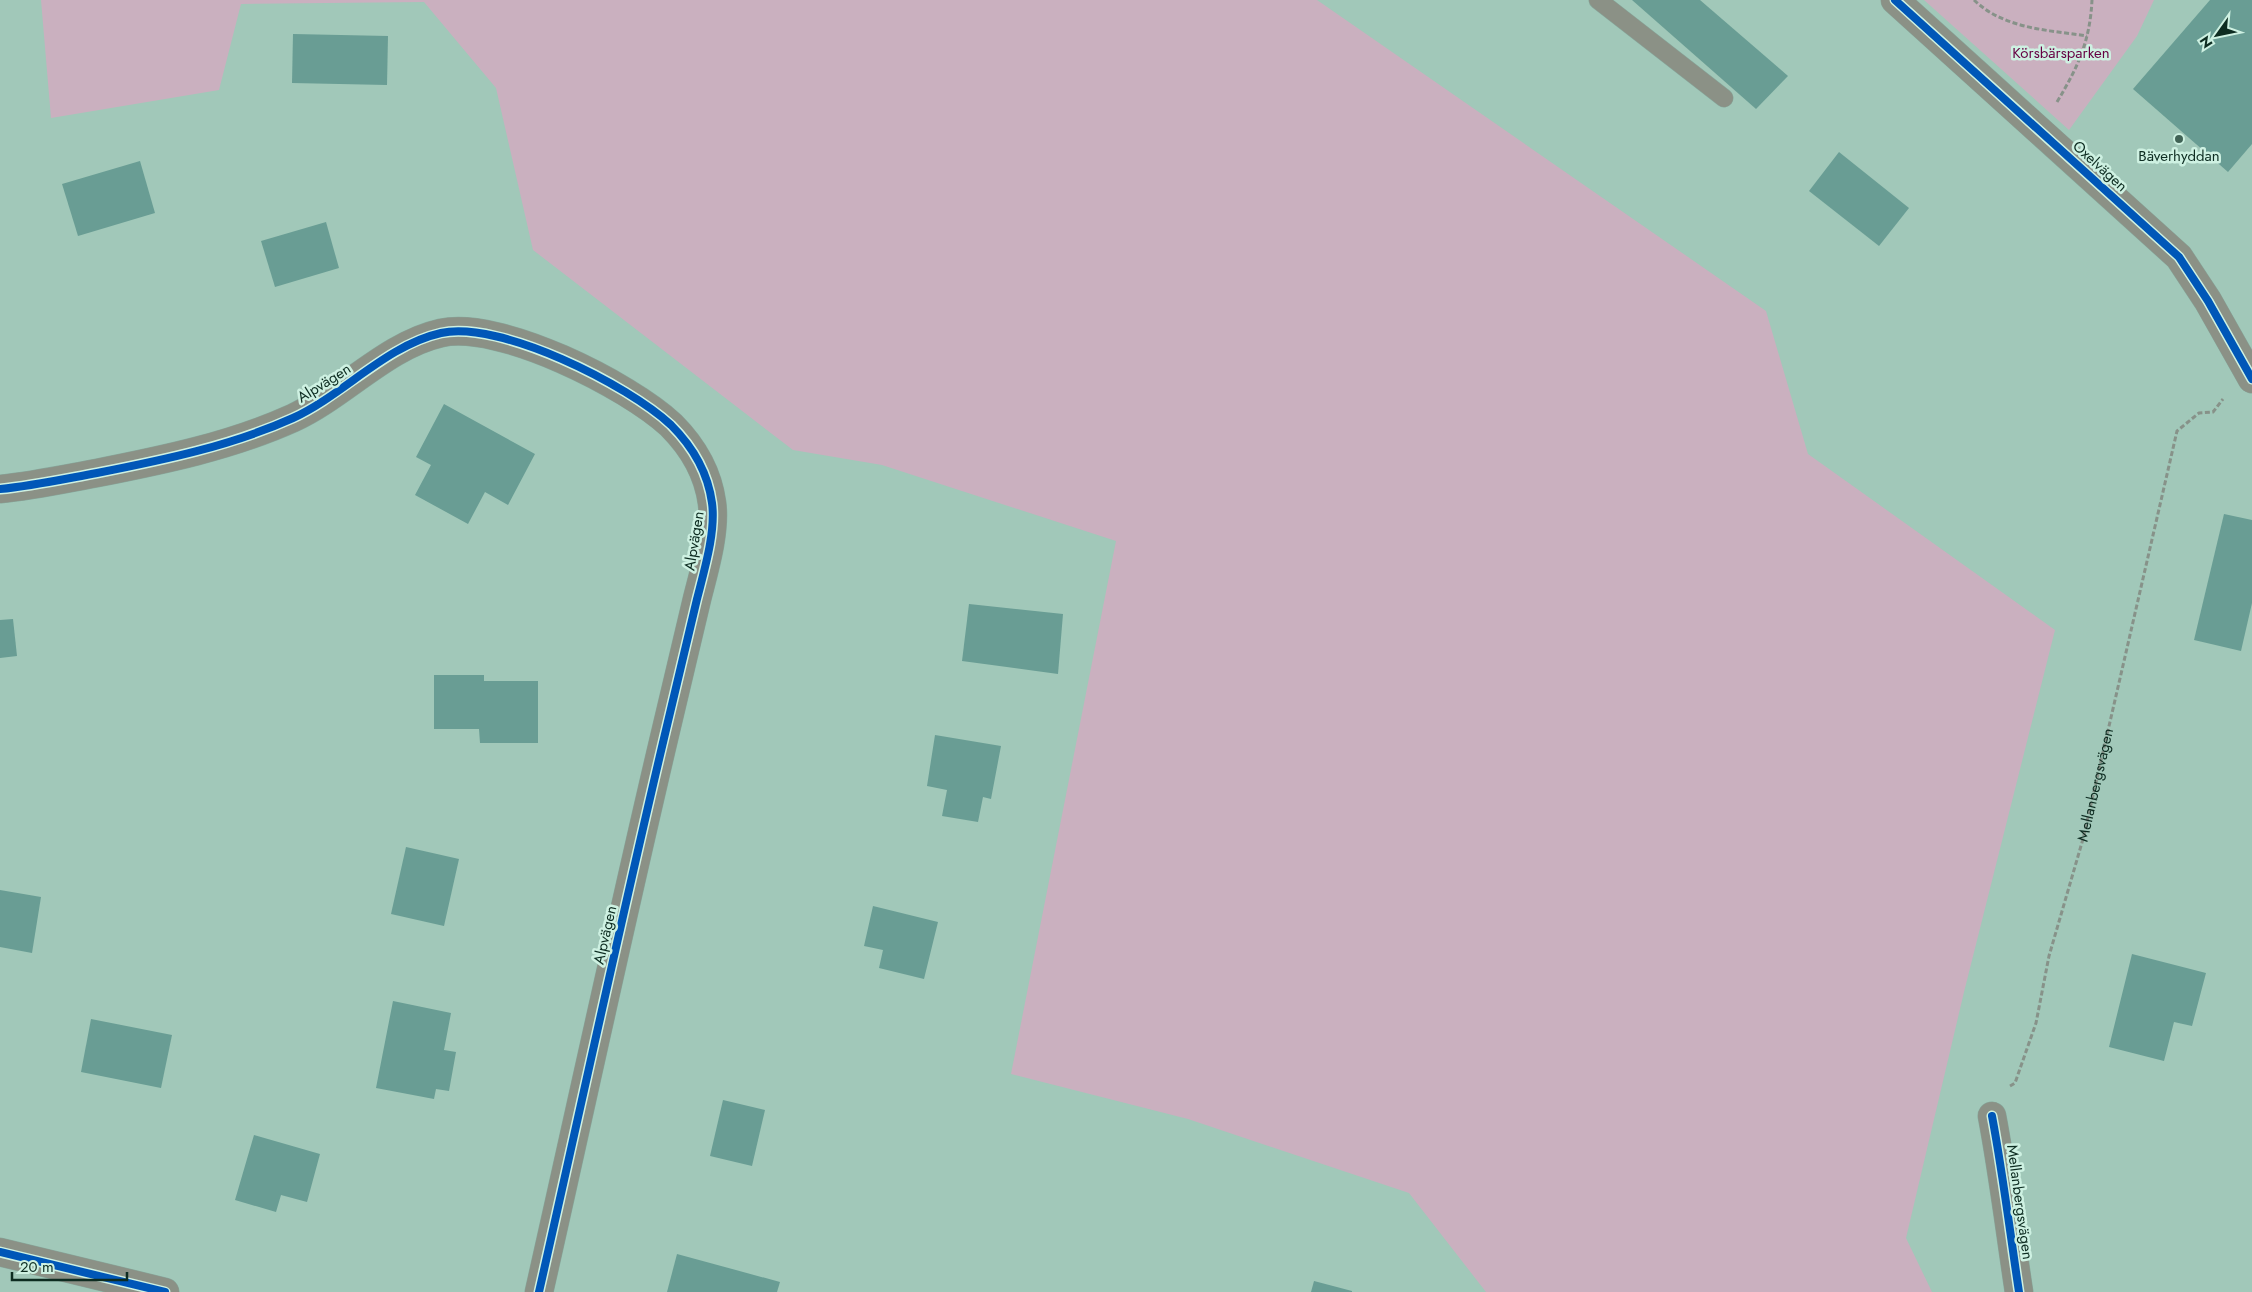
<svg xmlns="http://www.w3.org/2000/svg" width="2252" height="1292" font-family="Jost,sans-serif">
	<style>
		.green { fill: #cab0bf }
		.building { fill: #699d94 }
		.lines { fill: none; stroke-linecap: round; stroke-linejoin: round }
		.service-casing { stroke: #87a69a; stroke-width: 19 }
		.minor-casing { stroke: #87a69a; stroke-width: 29 }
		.path { stroke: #879289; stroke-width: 3; stroke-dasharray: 5 2.5; stroke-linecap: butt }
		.service { stroke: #8b9186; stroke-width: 18 }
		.minor { stroke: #8b9186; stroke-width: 28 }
		.cycleway-casing { stroke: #cef1e2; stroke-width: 11 }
		.cycleway { stroke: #0057b8; stroke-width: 8 }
		.poi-dot { fill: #416356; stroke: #cef1e2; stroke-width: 2 }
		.labels { text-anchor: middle; stroke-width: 5; stroke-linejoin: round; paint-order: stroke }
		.park-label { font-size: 15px; fill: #660043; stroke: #cef1e2 }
		.poi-label { font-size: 15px; fill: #0d2c21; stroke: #cef1e2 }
		.street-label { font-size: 15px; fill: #0d2c21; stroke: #cef1e2 }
	</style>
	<rect width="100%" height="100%" fill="#a1c8b9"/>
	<g class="green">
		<polygon points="41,0 1317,0 1766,311 1808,454 2055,630 1964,992 1906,1238 1932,1292 1486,1292 1409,1193 1188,1119 1011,1074 1116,541 882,465 793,450 533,250 496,88 424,2 241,4 219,90 51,118"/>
		<polygon points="1924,0 2154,0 2137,36 2069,130"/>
	</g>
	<g class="building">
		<polygon points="1632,0 1700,0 1788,76 1756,109"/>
		<polygon points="2210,0 2252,0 2252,144 2228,172 2133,89"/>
		<polygon points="293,34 388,36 387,85 292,83"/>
		<polygon points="1839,152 1909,208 1879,246 1809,191"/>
		<polygon points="140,161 155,213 78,236 62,184"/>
		<polygon points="326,222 339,268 275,287 261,241"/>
		<polygon points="444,404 535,454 508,505 485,492 468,524 415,495 431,465 416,457"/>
		<polygon points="2224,514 2252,520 2252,603 2241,651 2194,640"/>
		<polygon points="969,604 1063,614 1058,674 962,661"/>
		<polygon points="13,619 17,656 0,658 0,620"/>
		<polygon points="434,675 484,675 484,681 538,681 538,743 480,743 479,729 434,729"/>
		<polygon points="935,735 1001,746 991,799 983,797 978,822 942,816 947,790 927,786"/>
		<polygon points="406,847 459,859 444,926 391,914"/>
		<polygon points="0,890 41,897 32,953 0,947"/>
		<polygon points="873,906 938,922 924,979 879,968 883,950 864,946"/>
		<polygon points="2132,954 2206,973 2192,1026 2174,1022 2164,1061 2109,1047"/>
		<polygon points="393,1001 451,1013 444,1050 456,1052 449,1091 436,1089 434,1099 376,1088"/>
		<polygon points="91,1019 172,1035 161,1088 81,1072"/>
		<polygon points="723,1100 765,1110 752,1166 710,1156"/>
		<polygon points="254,1135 320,1154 307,1202 281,1195 276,1212 235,1200"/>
		<polygon points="677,1254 780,1282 777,1292 667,1292"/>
		<polygon points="1314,1281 1352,1291 1352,1292 1311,1292"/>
	</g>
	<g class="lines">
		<defs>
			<polyline id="service" points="1598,0 1724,98"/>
			<g id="minor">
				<polyline points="1895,0 2179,257 2208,301 2252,379"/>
				<path d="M 0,489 C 32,486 64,479 97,473 C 163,460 231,446 293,418 C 343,395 387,345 441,333 C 500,320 628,385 671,425 C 692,446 708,473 712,503 C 716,532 704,571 697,599 C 686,644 676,689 665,734 C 621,920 581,1106 539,1292"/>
				<path d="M 1992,1116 C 2003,1174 2010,1233 2019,1292"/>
				<polyline points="0,1252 165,1292"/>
			</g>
		</defs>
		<use href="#service" class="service-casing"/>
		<use href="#minor" class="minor-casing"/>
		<g class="path">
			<path d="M 1974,0 C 2004,29 2048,30 2087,36"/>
			<path d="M 2057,102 C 2078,67 2090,41 2092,0"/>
			<path id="s1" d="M 2010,1086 L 2015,1083 L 2036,1023 L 2049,956 L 2083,839 L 2177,431 L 2199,413 L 2213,412 L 2223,399"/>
		</g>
		<use href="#service" class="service"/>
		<use href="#minor" class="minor"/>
		<defs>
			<g id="cycleway">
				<polyline points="1895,0 2179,257 2208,301 2252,379"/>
				<path d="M 0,489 C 32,486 64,479 97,473 C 163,460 231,446 293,418 C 343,395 387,345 441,333 C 500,320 628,385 671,425 C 692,446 708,473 712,503 C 716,532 704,571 697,599 C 686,644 676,689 665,734 C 621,920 581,1106 539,1292"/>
				<path d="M 1992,1116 C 2003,1174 2010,1233 2019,1292"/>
				<polyline points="0,1252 165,1292"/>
			</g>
		</defs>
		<use href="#cycleway" class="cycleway-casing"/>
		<use href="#cycleway" class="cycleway"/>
	</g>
	<circle class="poi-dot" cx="2179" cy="139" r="5"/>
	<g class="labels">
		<g class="park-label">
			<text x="2061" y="58">Körsbärsparken</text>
		</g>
		<g class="poi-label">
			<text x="2179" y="161">Bäverhyddan</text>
		</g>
		<g class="street-label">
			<text transform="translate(2100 166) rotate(42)" y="5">Oxelvägen</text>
			<text transform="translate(324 383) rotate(-32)" y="5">Alpvägen</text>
			<text transform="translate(694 541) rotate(-81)" y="5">Alpvägen</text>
			<text dy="5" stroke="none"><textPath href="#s1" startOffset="315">Mellanbergsvägen</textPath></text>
			<text transform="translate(605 935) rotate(-77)" y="5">Alpvägen</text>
			<text transform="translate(2020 1202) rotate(82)" y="5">Mellanbergsvägen</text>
		</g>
	</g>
	<g transform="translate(2217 35) rotate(237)" stroke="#cef1e2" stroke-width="4" paint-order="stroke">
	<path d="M0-4L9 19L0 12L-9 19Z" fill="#0d2c21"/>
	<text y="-8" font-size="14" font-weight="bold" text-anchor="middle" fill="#0d2c21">N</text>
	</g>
	<path d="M12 1272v8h115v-8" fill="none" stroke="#0d2c21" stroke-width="2.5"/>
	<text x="20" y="1272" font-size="15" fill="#0d2c21" stroke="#cef1e2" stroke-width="4" paint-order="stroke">20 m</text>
</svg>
